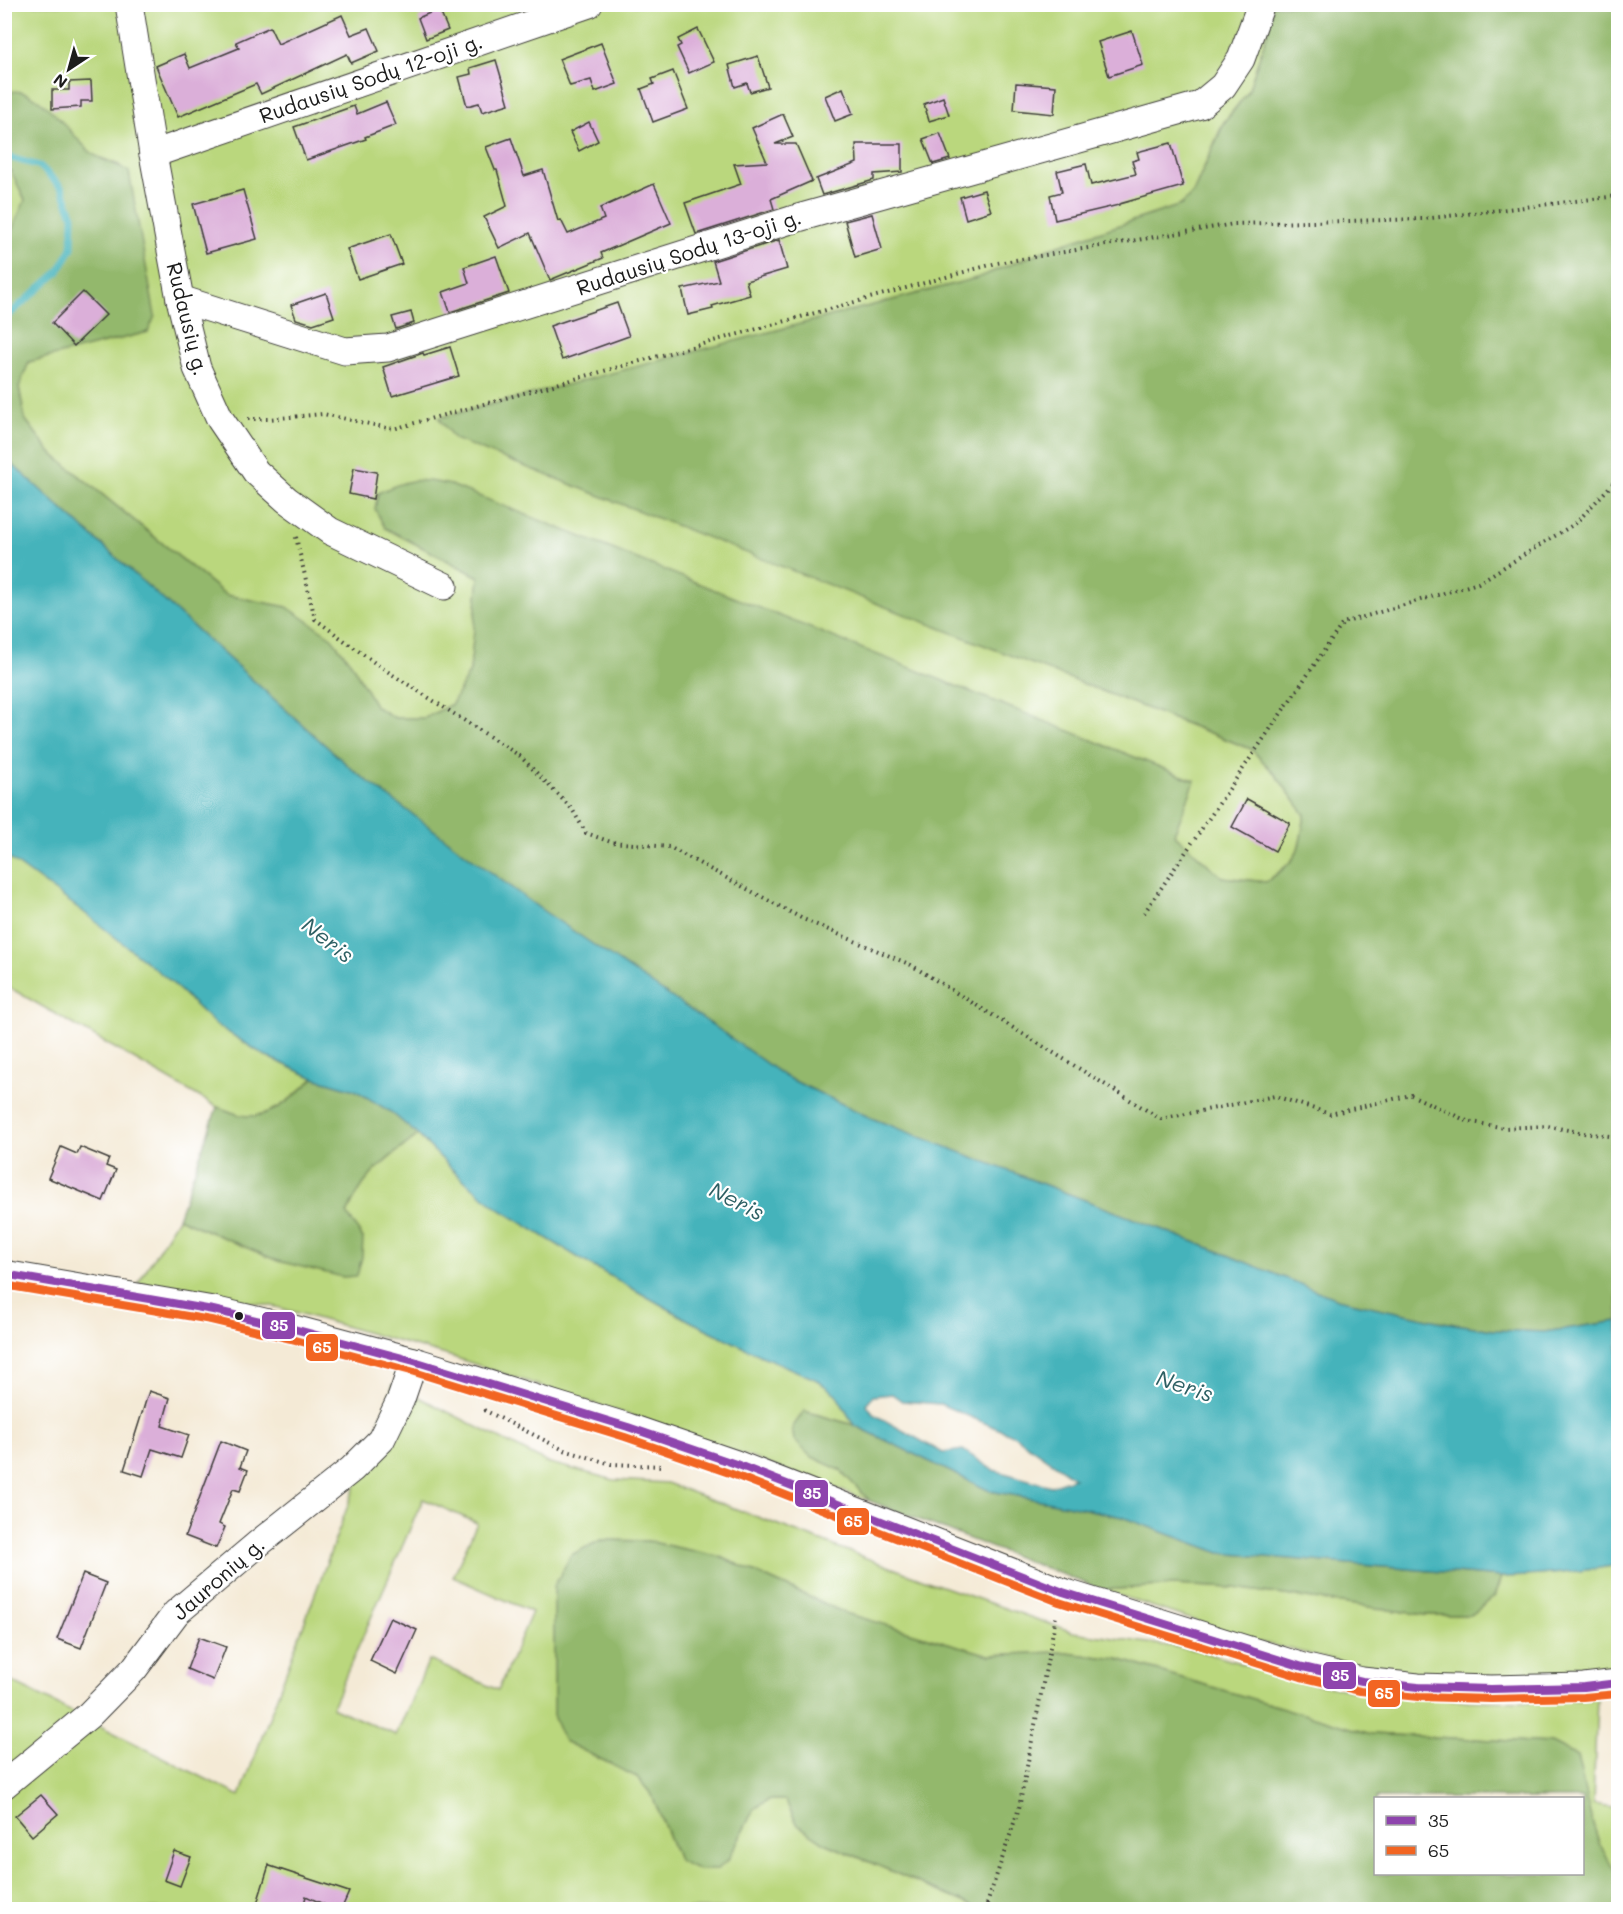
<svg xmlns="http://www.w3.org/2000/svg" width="1623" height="1914" font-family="Mali,sans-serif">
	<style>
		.green { fill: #bad77d; stroke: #6b7a4c; stroke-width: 1.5; fill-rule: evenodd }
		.forest { fill: #93b86c; stroke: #586a44; stroke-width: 1.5; fill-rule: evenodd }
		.water { fill: #44b3bb; stroke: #30686c; stroke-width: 1.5; fill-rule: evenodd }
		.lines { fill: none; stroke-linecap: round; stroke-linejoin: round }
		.stream { stroke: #44b3bb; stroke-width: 7 }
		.building { fill: #dbafd9 }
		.street-casing { stroke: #3c3b38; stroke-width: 29 }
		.path { stroke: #3c3b38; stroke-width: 4; stroke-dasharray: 1.5 4.5; stroke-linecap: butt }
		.street { stroke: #fff; stroke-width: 27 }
		.bus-1-casing { stroke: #fff; stroke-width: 12 }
		.bus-2-casing { stroke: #fff; stroke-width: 12 }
		.bus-1 { stroke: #8e44ad; stroke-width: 8 }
		.bus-2 { stroke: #f26522; stroke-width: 8 }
		.bus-dot { fill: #1c1c1c; stroke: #fff; stroke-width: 2 }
		.labels { text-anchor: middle; stroke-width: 4.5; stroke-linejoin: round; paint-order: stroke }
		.street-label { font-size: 21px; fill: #1c1c1c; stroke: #fff }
		.water-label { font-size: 22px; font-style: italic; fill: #2e6064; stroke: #fff }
		.line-badge { stroke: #fff; stroke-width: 2 }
		.badge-label { font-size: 16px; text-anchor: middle; font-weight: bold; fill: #fff }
	</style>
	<rect width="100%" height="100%" fill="#fff"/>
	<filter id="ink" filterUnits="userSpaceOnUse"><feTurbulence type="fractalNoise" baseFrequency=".0167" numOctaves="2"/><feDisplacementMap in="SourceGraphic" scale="12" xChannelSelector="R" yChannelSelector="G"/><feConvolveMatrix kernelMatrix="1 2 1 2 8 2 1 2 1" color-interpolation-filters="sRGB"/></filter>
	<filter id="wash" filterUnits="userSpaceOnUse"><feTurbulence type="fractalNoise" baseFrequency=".008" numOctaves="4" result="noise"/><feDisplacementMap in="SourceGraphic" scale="24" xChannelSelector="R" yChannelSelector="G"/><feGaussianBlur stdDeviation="1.35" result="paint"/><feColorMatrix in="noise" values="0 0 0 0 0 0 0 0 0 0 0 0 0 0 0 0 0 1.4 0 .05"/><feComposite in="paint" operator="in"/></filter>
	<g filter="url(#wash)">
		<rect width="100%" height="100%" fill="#f4ead6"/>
		<g class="green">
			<path d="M 10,5 L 1273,5 L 1268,31 L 1248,92 L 1223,123 L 1193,193 L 1182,205 L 1059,245 L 977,278 L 440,419 L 455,439 L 1251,749 L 1276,775 L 1305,815 C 1298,855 1300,858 1266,882 L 1222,877 L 1174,834 L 1195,780 L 385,528 L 479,577 L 470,671 L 452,704 L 425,718 L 395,718 L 376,707 L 351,663 L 287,607 L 226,595 L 50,452 L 25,419 L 19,387 L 29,361 L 148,332 L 120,165 L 93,155 L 77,139 L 10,92 L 5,94 L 5,6 Z"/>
			<polygon points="5,169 11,170 25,200 12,230 5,240"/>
			<path d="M 5,855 L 81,910 L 169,980 L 215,1024 L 264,1055 L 314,1078 C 293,1097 271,1121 240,1115 C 232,1113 224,1109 217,1107 L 5,985 Z"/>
			<path d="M 418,1135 L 459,1176 L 499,1209 L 589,1264 L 690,1321 L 762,1356 L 815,1379 L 836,1394 L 854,1425 L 805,1411 L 810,1456 L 840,1470 L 870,1501 L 678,1431 L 453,1357 L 277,1307 L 138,1283 L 178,1218 L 278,1261 L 363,1238 L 347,1214 C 364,1173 386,1161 418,1135 Z"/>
			<path d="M 393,1384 L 546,1462 L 614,1480 L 667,1483 L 930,1582 L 1073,1632 L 1196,1650 L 1291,1678 L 1336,1688 L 1469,1701 L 1541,1702 L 1597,1699 L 1593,1804 L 1618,1808 L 1618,1876 C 1592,1842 1586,1797 1577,1756 L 1551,1743 L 1371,1734 L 1118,1659 L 1058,1652 L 989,1655 L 845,1613 L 721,1557 L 647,1541 L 601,1540 L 571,1555 L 564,1741 L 637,1777 L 652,1795 L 678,1860 L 728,1860 L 754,1809 L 768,1800 L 785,1800 L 798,1825 L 825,1843 L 980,1909 L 5,1909 L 4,1678 L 240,1796 ZM 423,1499 L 477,1523 L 453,1577 L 532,1612 L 498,1690 L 429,1660 L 396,1735 L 332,1707 Z"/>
			<path d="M 1618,1565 L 1618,1669 L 1543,1677 L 1410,1674 L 1339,1661 L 1255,1641 L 1103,1590 L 1173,1585 L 1235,1588 L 1426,1615 L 1471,1615 L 1494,1597 L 1501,1577 C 1541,1576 1579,1572 1618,1565 Z"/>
		</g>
		<g class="forest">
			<path d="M 1273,5 L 1618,5 L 1618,1321 L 1544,1332 L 1493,1330 L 1442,1322 L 1337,1299 L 1220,1252 L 871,1118 L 784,1076 L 714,1026 L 539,908 L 354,771 L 5,458 L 5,240 L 12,230 L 25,200 L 11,171 L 5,169 L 4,94 C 36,78 71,137 92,153 C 102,162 118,163 129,172 L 155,316 L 148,332 L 29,362 L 19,387 L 25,419 L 50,452 L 226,595 L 287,607 L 330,636 L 351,663 L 376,707 L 395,718 L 425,718 L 452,704 L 470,671 L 479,577 L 385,528 L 375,509 L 378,493 C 411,478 416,478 451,485 L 1195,781 L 1174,834 L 1222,877 L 1266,882 C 1300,858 1298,855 1305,815 L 1276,775 L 1251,749 L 454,439 L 439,418 L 977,278 L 1059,245 L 1181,205 L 1193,193 L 1224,123 L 1248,92 L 1268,31 Z"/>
			<path d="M 314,1078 L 355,1090 L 391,1112 L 418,1135 C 386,1161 364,1173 347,1214 L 363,1238 L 362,1257 L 357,1276 L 343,1277 L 278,1261 L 178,1218 L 217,1107 C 224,1109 232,1113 240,1115 C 271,1121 293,1097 314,1078 Z"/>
			<polygon points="804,1411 854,1425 990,1491 1067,1505 1122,1517 1220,1553 1501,1577 1494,1597 1471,1615 1426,1615 1235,1588 1173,1585 1103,1590 870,1501 840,1470 810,1456 794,1440 792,1428"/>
			<path d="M 601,1540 L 647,1541 L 721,1557 L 845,1613 L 989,1655 L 1058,1652 L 1118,1659 L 1371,1734 L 1551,1743 L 1577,1756 L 1590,1814 L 1599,1843 L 1618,1876 L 1618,1909 L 980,1909 L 825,1843 L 798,1825 L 785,1800 L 768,1800 L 754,1809 L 728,1860 L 716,1870 L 699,1870 L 678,1860 L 652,1795 L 637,1777 L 564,1741 L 554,1718 L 554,1586 L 571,1555 ZM 1582,1798 L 1582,1874 L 1376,1874 L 1376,1798 Z"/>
		</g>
		<path class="water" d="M 5,458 L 354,771 L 539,908 L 714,1026 L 784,1076 L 871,1118 L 1220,1252 L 1337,1299 L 1442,1322 L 1493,1330 L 1544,1332 L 1618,1321 L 1618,1565 C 1579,1572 1541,1576 1501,1577 L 1220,1553 L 1122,1517 L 1067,1505 L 990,1491 L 854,1425 L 836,1394 L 815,1379 L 762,1356 L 690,1321 L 589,1264 L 499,1209 L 459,1176 L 418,1135 L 391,1112 L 355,1090 L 314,1078 L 264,1055 L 215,1024 L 169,980 L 81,910 L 5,855 ZM 892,1394 L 902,1401 L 940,1404 L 1013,1435 L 1074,1478 L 1051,1486 L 993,1470 L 963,1450 L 943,1453 L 875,1415 L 866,1404 L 873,1396 Z"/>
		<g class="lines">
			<polyline class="stream" points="4,156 40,166 62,188 73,216 72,248 58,272 4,319"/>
		</g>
		<g id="blocks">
			<g class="building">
				<polygon points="439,9 448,30 426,39 418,18"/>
				<polygon points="342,15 351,35 369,28 379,51 351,63 347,54 261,94 256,84 178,117 156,66 184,54 190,68 239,48 236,42 270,27 278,44"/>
				<polygon points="698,29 714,62 689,73 677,47 681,45 678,39"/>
				<polygon points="1132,31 1143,65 1109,76 1098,42"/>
				<polygon points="601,43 617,84 595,92 591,80 570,86 559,59"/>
				<polygon points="758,56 768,87 750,92 747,83 735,87 729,65"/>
				<polygon points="496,60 509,104 482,112 479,103 467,106 459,77 471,74 470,68"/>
				<polygon points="673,71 688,109 653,122 641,89 654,84 652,79"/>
				<polygon points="91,81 92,101 81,101 81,107 52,109 52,90 69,90 69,82"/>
				<polygon points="1016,83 1056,86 1054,114 1014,110"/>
				<polygon points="843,88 853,114 835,121 825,96"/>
				<polygon points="943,97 949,115 929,121 924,104"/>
				<polygon points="386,102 396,125 365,137 366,139 306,160 294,127 354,106 357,114"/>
				<polygon points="783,114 793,137 775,144 796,144 812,181 771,199 774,209 696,234 685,203 741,184 734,164 767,162 752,128"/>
				<polygon points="589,122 598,141 579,151 570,132"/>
				<polygon points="940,133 950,159 933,164 923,139"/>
				<polygon points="511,138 524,176 543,170 558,221 561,220 568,234 604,219 600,208 654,184 671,223 601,253 603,258 550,280 530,233 499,248 484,217 507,206 497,170 495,170 486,147"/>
				<polygon points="1171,143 1183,186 1119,204 1119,205 1055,220 1050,195 1062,192 1057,171 1086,164 1091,185 1136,174 1132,161 1139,159 1137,152"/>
				<polygon points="856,144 902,144 902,172 874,174 874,180 822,195 816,179 857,163"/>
				<polygon points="243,190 257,239 206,253 193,204"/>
				<polygon points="984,190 991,211 966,219 960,197"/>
				<polygon points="872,214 882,249 855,257 845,221"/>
				<polygon points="391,234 402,264 358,279 347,249"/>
				<polygon points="779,240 787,269 746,281 750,295 712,306 713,309 688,315 682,289 719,281 713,261"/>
				<polygon points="496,256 509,293 450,312 443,292 469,283 464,267"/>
				<polygon points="83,292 106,315 74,346 52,323"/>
				<polygon points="326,293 334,317 313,324 296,319 291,305"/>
				<polygon points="617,303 629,336 562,360 550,326"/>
				<polygon points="411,312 414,323 396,329 392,317"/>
				<polygon points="450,347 459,376 392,396 383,367 423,353 424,355"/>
				<polygon points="354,468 377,472 373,499 349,494"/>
				<polygon points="1247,799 1290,823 1275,851 1232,827"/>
				<polygon points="61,1147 77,1154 80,1147 109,1159 106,1166 116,1170 103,1201 48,1178"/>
				<polygon points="149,1391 170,1398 162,1426 189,1435 181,1458 152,1449 143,1476 124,1470"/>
				<polygon points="221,1441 246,1451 240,1467 248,1470 240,1491 233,1489 219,1524 225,1527 216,1548 185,1536"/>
				<polygon points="83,1574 106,1583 81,1648 57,1639"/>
				<polygon points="390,1618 417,1630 397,1674 370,1661"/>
				<polygon points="199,1637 226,1647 213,1680 187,1669"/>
				<polygon points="41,1795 58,1814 32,1836 15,1816"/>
				<polygon points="174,1851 191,1857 180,1886 164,1880"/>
				<polygon points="269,1865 270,1866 349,1892 341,1910 336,1910 306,1896 304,1904 300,1903 298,1910 255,1910"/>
			</g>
		</g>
	</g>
	<g filter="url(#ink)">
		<use href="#blocks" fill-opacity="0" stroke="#3c3b38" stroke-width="1.5"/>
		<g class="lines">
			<defs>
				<g id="street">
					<polyline points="129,4 153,154 180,299 197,368 220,419 256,472 287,500 330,531 444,586"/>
					<polyline points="153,154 589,4"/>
					<polyline points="180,299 345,351 388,348 791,220 1200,105 1223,86 1241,59 1261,4"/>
					<polyline points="4,1274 213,1310 294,1329 414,1361 628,1427 736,1464 1063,1592 1303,1667 1362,1681 1418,1687 1491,1689 1584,1687 1618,1683"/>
					<polyline points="4,1785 89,1715 134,1669 176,1613 259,1543 352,1469 381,1440 401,1399 414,1361"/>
				</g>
			</defs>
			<use href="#street" class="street-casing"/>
			<g class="path">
				<polyline points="248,419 269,419 323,414 393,429 997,263 1234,224 1423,219 1618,196"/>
				<polyline points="296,537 315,619 379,666 520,756 572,809 586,833 611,842 669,847 803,919 911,965 1161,1119 1275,1096 1330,1114 1411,1095 1467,1121 1505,1128 1547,1126 1584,1133 1618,1137"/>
				<polyline points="1144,913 1343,623 1478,583 1576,523 1618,478"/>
				<polyline points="484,1410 564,1450 611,1464 663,1466"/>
				<polyline points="985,1910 1019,1808 1056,1616"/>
			</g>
			<use href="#street" class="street"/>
			<defs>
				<polyline id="bus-1" points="4,1274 213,1310 294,1329 414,1361 628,1427 736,1464 1063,1592 1303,1667 1362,1681 1418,1687 1491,1689 1584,1687 1618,1683"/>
				<polyline id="bus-2" points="4,1285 211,1320 291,1339 411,1371 625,1437 732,1474 1059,1602 1301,1677 1360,1691 1418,1697 1491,1699 1584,1697 1618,1694"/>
			</defs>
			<use href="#bus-1" class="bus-1-casing"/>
			<use href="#bus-2" class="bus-2-casing"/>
			<use href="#bus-1" class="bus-1"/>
			<use href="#bus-2" class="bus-2"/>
		</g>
	</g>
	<circle class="bus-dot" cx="239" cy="1316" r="5"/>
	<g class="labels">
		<g class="street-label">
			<text transform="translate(371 79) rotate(-19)" y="7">Rudausių Sodų 12-oji g.</text>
			<text transform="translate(689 253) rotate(-18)" y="7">Rudausių Sodų 13-oji g.</text>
			<text transform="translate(187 319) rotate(76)" y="7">Rudausių g.</text>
			<text transform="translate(219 1579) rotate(-41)" y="7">Jauronių g.</text>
		</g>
		<g class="water-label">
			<text transform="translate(328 940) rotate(38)" y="8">Neris</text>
			<text transform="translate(737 1201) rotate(27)" y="8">Neris</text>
			<text transform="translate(1185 1386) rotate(18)" y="8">Neris</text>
		</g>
	</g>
	<g class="line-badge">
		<rect x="261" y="1311" width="35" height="29" rx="6" fill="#8e44ad"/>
		<rect x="305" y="1333" width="34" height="29" rx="6" fill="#f26522"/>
		<rect x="794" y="1479" width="35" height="29" rx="6" fill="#8e44ad"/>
		<rect x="836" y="1507" width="34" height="29" rx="6" fill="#f26522"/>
		<rect x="1322" y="1661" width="35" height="29" rx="6" fill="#8e44ad"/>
		<rect x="1367" y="1679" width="34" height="29" rx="6" fill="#f26522"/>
	</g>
	<g class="badge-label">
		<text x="279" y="1331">35</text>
		<text x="322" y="1353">65</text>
		<text x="812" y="1499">35</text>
		<text x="853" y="1527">65</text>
		<text x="1340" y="1681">35</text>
		<text x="1384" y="1699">65</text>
	</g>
	<rect width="1623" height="1914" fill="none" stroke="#fff" stroke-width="24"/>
	<rect x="1374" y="1797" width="210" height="78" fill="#ffffff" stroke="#a4a4a4" stroke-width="1.5"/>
	<rect x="1386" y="1816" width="30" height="9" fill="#8e44ad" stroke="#a4a4a4" stroke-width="1.5"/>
	<text x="1428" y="1827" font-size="18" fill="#1c1c1c">35</text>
	<rect x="1386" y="1846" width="30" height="9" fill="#f26522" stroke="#a4a4a4" stroke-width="1.5"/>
	<text x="1428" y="1857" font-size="18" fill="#1c1c1c">65</text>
	<g transform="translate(69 69) rotate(216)" stroke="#ffffff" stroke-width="4.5" paint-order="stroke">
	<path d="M0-4.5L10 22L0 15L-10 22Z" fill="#1c1c1c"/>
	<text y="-9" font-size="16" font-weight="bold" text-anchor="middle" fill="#1c1c1c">N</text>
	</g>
</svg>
